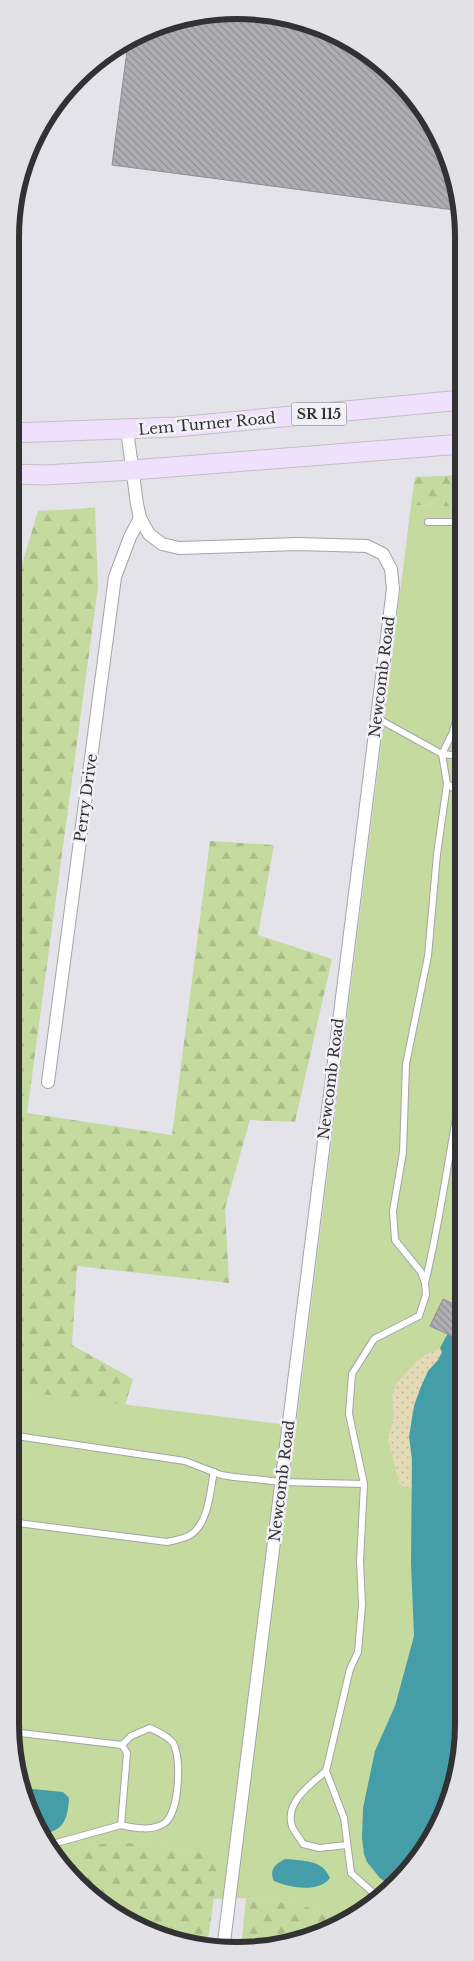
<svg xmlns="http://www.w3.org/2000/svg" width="474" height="1961" font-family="'Libre Baskerville',serif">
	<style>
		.green { fill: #c4da9f }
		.forest { fill: url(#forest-firs) }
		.sand { fill: url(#sand-dots) }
		.water { fill: #459ea7 }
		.building { fill: url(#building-back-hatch); stroke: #8f8e93 }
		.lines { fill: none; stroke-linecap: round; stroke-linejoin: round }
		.service-casing { stroke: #a4a4a9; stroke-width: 8 }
		.minor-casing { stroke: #a4a4a9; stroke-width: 14 }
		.primary-casing { stroke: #c2c1c2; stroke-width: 21 }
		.service { stroke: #fff; stroke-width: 6 }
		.minor { stroke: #fff; stroke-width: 12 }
		.primary { stroke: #efe0fd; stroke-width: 19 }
		.labels { text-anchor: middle; stroke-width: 5; stroke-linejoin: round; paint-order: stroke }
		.shield { fill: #f1f0f6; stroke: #6b6a6e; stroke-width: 1 }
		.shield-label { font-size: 14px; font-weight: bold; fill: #323133 }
		.street-label { font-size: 15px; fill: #323133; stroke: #f1f0f6 }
		.rim { fill: none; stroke: #323133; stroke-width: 6 }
	</style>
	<defs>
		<pattern id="forest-firs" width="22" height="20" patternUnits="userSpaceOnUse" patternTransform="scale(1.25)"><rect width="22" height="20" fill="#c4da9f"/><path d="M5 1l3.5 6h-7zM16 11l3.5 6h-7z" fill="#a9bc89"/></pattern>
		<pattern id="sand-dots" width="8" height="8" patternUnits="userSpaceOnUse" patternTransform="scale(1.25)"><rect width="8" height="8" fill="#e4dbb6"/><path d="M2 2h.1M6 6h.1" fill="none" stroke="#c4bc9d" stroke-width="1.8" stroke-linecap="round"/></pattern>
		<pattern id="building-back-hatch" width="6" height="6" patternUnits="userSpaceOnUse" patternTransform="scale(1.25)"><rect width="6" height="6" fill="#afaeb3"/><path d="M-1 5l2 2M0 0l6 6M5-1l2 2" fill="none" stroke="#8f8e92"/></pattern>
	</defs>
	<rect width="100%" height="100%" fill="#e4e3e9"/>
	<polygon class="green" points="411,505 462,507 462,1754 434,1837 375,1904 341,1922 301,1904 246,1898 214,1899 219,1855 114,1841 55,1856 27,1811 10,1724 10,1390 296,1426"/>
	<g class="forest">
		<polygon points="462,475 462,507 411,505 415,477"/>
		<polygon points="95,508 98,587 27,1113 172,1135 210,841 274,845 258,935 332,959 295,1122 250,1120 225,1208 229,1283 77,1266 72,1345 133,1379 125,1405 10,1390 11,614 16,584 38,511"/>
		<polygon points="114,1841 220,1855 207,1946 137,1928 67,1874 55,1856"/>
		<polygon points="246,1898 301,1904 341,1922 310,1939 241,1948"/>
	</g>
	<path class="sand" d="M 440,1348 L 442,1352 C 438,1360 434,1364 429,1370 C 426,1374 416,1400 414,1405 C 407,1433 412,1461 412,1489 L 400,1485 L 388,1439 L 394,1415 L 392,1397 L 396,1384 L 416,1362 L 424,1356 Z"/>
	<g class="water">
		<polygon points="462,1307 462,1754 434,1837 391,1886 380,1878 367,1862 364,1854 362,1838 363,1808 375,1751 395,1706 414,1636 411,1563 412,1459 409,1437 414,1406 420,1389 428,1371 438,1360 442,1352 440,1348"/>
		<path d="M 23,1788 L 63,1792 L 69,1798 C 68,1817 64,1833 41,1833 L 27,1811 Z"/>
		<path d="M 285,1859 C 303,1861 322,1859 330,1878 C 319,1893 290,1888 274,1881 C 269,1870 275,1864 285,1859 Z"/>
	</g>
	<g class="building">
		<polygon points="223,15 316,27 338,34 398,77 441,137 462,211 112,165 128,43 179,18"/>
		<polygon points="443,1299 462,1308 462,1326 456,1338 430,1326"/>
	</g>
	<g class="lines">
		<defs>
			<g id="service">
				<polyline points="428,522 462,522"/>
				<polyline points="377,718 442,754 447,784 462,794"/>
				<polyline points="450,738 462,739"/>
				<polyline points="462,756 442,754 453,732 462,697"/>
				<path d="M 425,1283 C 441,1218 449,1151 462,1086"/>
				<polyline points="10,1435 185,1461 221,1475 234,1477 282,1482 364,1484"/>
				<path d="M 10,1522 L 167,1542 C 176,1540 186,1539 193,1533 C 209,1520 210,1490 214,1472"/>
				<polyline points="12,1732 122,1745 127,1753 121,1825 49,1845"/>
				<path d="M 326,1771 C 311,1784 284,1803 292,1826 C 294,1832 300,1838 303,1844 L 319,1848 L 347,1845"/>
				<path d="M 121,1825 C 134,1828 154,1832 166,1822 C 179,1810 182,1758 173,1743 C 168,1736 158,1732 150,1728 L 131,1736 L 122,1745"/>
				<polyline points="380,1899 351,1873 344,1818 326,1771 350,1669 358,1652 362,1605 360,1561 364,1484 349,1414 352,1374 374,1339 419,1316 426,1295 425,1283 421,1272 395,1240 393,1211 403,1152 406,1064 428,956 437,854 447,784"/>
			</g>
			<g id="minor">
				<polyline points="127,430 137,504 140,518 149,534 162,544 179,548 297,544 367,546 383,554 391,569 393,589 223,1950"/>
				<polyline points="48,1082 115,577 130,537 140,518"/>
			</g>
			<g id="primary">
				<polyline points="12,433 176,427 462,400"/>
				<polyline points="12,474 45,475 133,470 462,444"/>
			</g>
		</defs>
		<use href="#service" class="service-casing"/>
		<use href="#minor" class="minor-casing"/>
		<use href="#primary" class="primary-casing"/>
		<use href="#service" class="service"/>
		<use href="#minor" class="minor"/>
		<use href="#primary" class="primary"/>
	</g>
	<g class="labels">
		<rect class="shield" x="291.5" y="402.5" width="55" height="23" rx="4"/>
		<g class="shield-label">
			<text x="319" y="419">SR 115</text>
		</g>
		<g class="street-label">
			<text transform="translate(207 424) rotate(-5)" y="5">Lem Turner Road</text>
			<text transform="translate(382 677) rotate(-83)" y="5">Newcomb Road</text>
			<text transform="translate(86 798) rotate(-82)" y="5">Perry Drive</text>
			<text transform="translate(331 1079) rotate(-83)" y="5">Newcomb Road</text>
			<text transform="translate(282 1481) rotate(-83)" y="5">Newcomb Road</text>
		</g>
	</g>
	<path d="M0 0H474V1961H0ZM237 19H237A218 218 0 0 1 455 237V1724A218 218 0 0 1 237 1942H237A218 218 0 0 1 19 1724V237A218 218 0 0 1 237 19Z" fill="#e2e1e6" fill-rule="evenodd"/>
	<path class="rim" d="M237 19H237A218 218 0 0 1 455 237V1724A218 218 0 0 1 237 1942H237A218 218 0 0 1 19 1724V237A218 218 0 0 1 237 19Z"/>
</svg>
